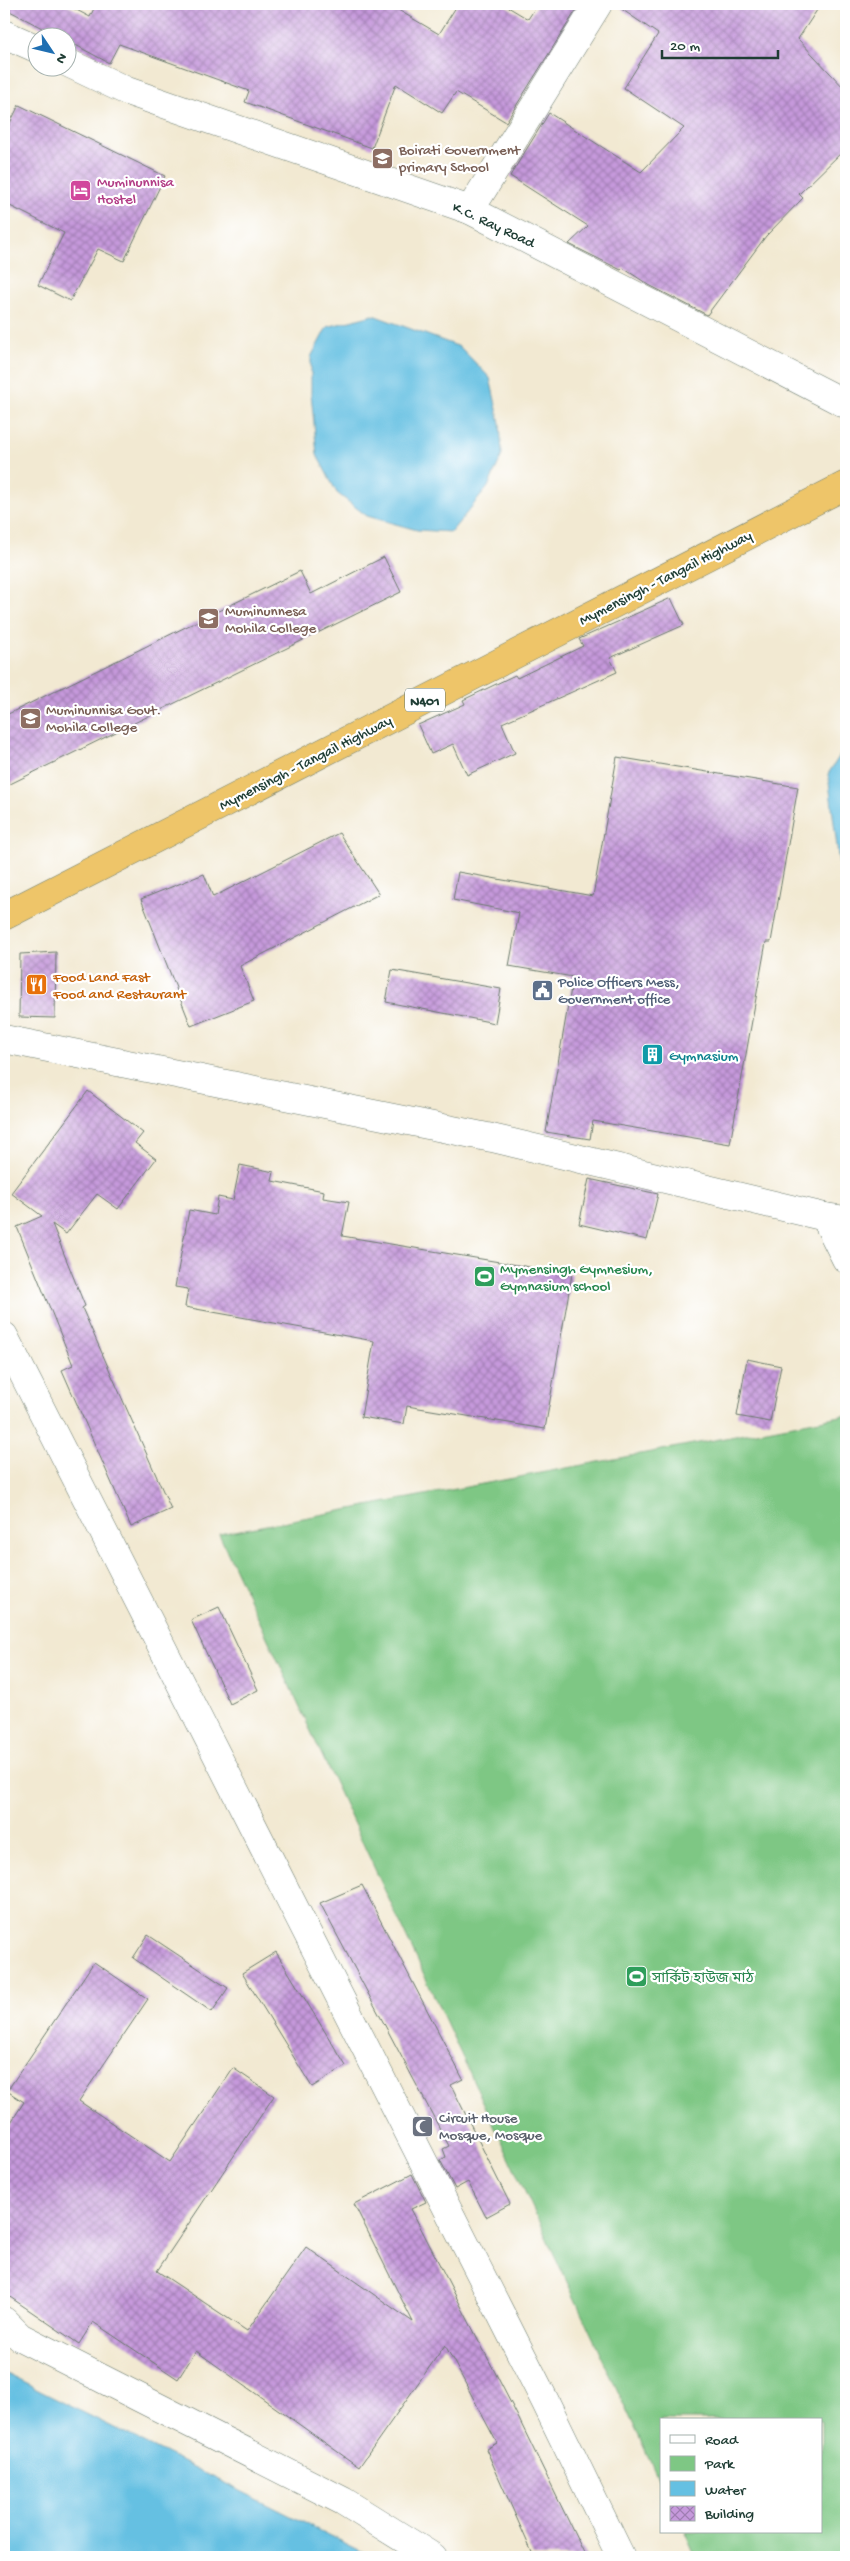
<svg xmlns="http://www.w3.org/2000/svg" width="850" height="2561" font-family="'Gochi Hand','Noto Sans Bengali',sans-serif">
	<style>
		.green { fill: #7ec784; stroke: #4e825c }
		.water { fill: #65c0e2; stroke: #427e8b }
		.building { fill: url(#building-cross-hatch) }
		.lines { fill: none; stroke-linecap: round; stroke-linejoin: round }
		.minor-casing { stroke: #69796b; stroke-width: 29 }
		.highway-casing { stroke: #69796b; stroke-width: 29 }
		.minor { stroke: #fff; stroke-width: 28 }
		.highway { stroke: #eec569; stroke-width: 28 }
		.labels { text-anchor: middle; stroke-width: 4.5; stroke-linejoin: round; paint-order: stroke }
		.shield { fill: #fff; stroke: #627771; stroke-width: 1 }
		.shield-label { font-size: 14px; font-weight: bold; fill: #1f3d34 }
		.education-label { font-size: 15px; fill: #785e54; stroke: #fff; text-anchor: start }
		.hotel-label { font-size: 15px; fill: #b23c85; stroke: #fff; text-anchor: start }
		.street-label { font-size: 15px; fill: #1f3d34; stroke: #fff }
		.food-label { font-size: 15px; fill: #c56008; stroke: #fff; text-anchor: start }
		.service-label { font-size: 15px; fill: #4e5e75; stroke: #fff; text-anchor: start }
		.culture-label { font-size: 15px; fill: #0d838f; stroke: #fff; text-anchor: start }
		.leisure-label { font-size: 15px; fill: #27864d; stroke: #fff; text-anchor: start }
		.worship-label { font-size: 15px; fill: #5b616d; stroke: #fff; text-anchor: start }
	</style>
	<defs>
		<pattern id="building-cross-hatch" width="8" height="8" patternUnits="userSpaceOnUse" patternTransform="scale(1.25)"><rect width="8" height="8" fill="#c699dc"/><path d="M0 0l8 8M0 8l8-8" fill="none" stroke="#a07eb3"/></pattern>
	</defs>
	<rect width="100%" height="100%" fill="#fff"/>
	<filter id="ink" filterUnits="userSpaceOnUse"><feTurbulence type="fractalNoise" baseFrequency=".02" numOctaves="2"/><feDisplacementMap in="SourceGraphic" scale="10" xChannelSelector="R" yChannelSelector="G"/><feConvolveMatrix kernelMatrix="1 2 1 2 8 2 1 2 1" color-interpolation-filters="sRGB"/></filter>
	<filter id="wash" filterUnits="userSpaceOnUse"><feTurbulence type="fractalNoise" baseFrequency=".0096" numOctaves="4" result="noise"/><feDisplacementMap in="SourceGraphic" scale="20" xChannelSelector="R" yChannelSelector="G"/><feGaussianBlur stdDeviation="1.12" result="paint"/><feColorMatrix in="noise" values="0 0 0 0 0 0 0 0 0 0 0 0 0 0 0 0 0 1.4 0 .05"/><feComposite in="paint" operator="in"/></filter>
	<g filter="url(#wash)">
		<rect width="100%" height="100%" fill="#f2e9d2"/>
		<polygon class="green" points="846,1415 846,2557 695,2557 684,2532 821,2532 821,2420 661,2420 661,2484 219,1534"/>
		<g class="water">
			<polygon points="373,315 460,347 490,378 500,423 502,455 488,487 451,532 417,530 367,516 337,493 317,455 311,393 311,357 327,327"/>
			<polygon points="846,746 846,920 828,774"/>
			<polygon points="4,2373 373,2557 4,2557"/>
		</g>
		<g id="blocks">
			<g class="building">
				<polygon points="4,4 65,4 90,17 96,4 388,4 439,34 458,4 503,4 528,19 538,4 580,4 506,122 456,92 442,113 396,84 372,148 245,102 249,91 119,44 109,63 68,41 68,38 61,38 4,8"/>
				<polygon points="614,4 821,4 798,39 846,90 846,148 799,194 803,198 766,236 707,315 649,285 623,268 621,270 569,244 588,226 510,176 549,113 641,172 684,128 624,88 658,34"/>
				<polygon points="19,105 165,176 124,261 98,249 70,301 38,285 64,233 4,203 4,135"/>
				<polygon points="384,557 401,592 4,787 4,716 300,571 311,594"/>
				<polygon points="671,598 684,625 610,658 617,672 502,723 515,753 467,775 453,744 431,754 418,725 465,704 463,700 515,675 517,678 583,646 579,639 586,636"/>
				<polygon points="617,757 798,787 771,942 766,942 730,1144 593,1121 590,1139 546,1132 573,977 509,966 519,913 453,900 458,872 593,896"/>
				<polygon points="339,833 379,894 240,966 254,1001 191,1026 141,899 204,874 213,897"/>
				<polygon points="56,952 55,1018 19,1017 20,954"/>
				<polygon points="392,970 501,989 495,1023 386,1002"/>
				<polygon points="88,1091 143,1133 135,1143 156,1159 118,1209 97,1194 66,1234 52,1224 85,1306 82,1308 171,1509 131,1527 62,1370 73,1365 17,1227 42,1216 11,1193"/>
				<polygon points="240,1165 274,1172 272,1181 324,1191 323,1198 349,1202 342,1236 572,1274 545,1429 407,1406 404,1424 361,1417 374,1341 185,1307 188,1289 175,1287 189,1210 215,1215 218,1197 233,1200"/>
				<polygon points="589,1179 658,1194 647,1240 579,1224"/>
				<polygon points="747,1359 781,1366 770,1422 737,1416"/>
				<polygon points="219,1607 258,1690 230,1704 191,1620"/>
				<polygon points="362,1885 463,2079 451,2085 510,2204 486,2217 468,2182 455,2189 440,2160 446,2157 443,2149 449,2146 320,1903"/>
				<polygon points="148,1935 228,1988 212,2012 133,1958"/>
				<polygon points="276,1952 346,2066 312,2087 242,1973"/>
				<polygon points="94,1962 148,1999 79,2101 170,2162 233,2068 274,2096 157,2271 247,2331 306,2247 413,2322 354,2204 412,2174 426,2202 411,2209 517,2415 586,2557 534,2557 486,2449 497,2443 445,2345 359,2467 196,2351 178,2379 93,2322 79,2344 4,2293 4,2133 24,2102 7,2091"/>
			</g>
		</g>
	</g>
	<g filter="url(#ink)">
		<use href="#blocks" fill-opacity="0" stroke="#69796b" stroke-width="1"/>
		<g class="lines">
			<defs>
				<g id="minor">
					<polyline points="4,34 38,49"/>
					<polyline points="68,63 127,91 470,210 846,404"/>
					<polyline points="470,210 598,4"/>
					<polyline points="4,1039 492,1138 825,1217 846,1220"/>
					<polyline points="825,1217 846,1259"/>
					<polyline points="4,1336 545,2401 621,2557"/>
					<polyline points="4,2321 20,2337 343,2501 433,2557"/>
				</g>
				<polyline id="highway" points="4,916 846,485"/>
			</defs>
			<use href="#minor" class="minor-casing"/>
			<use href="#highway" class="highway-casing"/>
			<use href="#minor" class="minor"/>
			<use href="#highway" class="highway"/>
		</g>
	</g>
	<defs>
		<symbol id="school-square" viewBox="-11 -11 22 22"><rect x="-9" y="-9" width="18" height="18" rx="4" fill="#8d6e63" stroke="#fff"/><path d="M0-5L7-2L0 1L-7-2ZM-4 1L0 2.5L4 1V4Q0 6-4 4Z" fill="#fff"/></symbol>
		<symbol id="hotel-square" viewBox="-11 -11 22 22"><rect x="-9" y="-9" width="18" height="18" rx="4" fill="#d1479c" stroke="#fff"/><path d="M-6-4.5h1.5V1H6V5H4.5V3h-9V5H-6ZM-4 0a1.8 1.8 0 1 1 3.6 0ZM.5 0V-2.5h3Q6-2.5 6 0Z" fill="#fff"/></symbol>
		<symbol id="university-square" viewBox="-11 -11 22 22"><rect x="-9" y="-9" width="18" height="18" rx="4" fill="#8d6e63" stroke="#fff"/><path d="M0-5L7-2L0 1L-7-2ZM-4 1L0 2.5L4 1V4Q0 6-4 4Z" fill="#fff"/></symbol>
		<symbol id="restaurant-square" viewBox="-11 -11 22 22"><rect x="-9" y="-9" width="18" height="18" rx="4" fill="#e8710a" stroke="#fff"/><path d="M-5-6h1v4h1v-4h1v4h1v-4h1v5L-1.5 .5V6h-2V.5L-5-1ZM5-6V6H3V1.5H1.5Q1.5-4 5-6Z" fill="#fff"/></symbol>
		<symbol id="civic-square" viewBox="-11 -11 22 22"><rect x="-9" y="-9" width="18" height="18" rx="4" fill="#5c6f8a" stroke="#fff"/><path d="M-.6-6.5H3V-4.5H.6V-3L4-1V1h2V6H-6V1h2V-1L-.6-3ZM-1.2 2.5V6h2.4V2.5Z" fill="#fff"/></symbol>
		<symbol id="building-square" viewBox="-11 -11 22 22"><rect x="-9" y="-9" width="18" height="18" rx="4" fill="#0f9aa8" stroke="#fff"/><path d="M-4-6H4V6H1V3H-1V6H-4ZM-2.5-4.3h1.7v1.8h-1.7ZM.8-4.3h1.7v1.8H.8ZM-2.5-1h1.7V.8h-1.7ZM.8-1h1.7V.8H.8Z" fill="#fff"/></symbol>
		<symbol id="stadium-square" viewBox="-11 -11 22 22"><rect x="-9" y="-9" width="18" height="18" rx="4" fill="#2e9e5b" stroke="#fff"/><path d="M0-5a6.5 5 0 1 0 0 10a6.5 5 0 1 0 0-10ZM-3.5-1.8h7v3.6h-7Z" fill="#fff"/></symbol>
		<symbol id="mosque-square" viewBox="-11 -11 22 22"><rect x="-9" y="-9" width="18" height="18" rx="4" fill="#6b7280" stroke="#fff"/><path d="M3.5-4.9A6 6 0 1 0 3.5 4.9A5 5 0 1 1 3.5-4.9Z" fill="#fff"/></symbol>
	</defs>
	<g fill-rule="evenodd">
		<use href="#school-square" x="370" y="146" width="25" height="25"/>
		<use href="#hotel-square" x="68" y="178" width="25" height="25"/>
		<use href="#university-square" x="196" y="606" width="25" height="25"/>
		<use href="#university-square" x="18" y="706" width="25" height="25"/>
		<use href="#restaurant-square" x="24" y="972" width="25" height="25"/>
		<use href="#civic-square" x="530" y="978" width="25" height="25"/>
		<use href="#building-square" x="640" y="1042" width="25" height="25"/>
		<use href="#stadium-square" x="472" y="1264" width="25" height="25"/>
		<use href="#stadium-square" x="624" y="1964" width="25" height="25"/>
		<use href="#mosque-square" x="410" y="2114" width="25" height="25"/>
	</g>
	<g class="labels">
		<rect class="shield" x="405" y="688.5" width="40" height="23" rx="4"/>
		<g class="shield-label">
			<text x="425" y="705">N401</text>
		</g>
		<g class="education-label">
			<text x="399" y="154">Boirati Government<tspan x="399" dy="17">primary School</tspan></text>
			<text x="225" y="615">Muminunnesa<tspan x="225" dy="17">Mohila College</tspan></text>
			<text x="46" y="714">Muminunnisa Govt.<tspan x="46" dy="17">Mohila College</tspan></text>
		</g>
		<g class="hotel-label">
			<text x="97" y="186">Muminunnisa<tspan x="97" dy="17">Hostel</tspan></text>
		</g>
		<g class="street-label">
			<text transform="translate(494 224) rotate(25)" y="5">K.C. Ray Road</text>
			<text transform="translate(665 577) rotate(-27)" y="5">Mymensingh - Tangail Highway</text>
			<text transform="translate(305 762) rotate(-27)" y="5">Mymensingh - Tangail Highway</text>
		</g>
		<g class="food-label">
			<text x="53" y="981">Food Land Fast<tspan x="53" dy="17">Food and Restaurant</tspan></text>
		</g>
		<g class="service-label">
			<text x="558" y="986">Police Officers Mess,<tspan x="558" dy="17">Government office</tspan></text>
		</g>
		<g class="culture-label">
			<text x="669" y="1060">Gymnasium</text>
		</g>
		<g class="leisure-label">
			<text x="500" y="1273">Mymensingh Gymnesium,<tspan x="500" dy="17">Gymnasium school</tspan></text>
			<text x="652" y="1982">সার্কিট হাউজ মাঠ</text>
		</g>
		<g class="worship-label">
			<text x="439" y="2122">Circuit House<tspan x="439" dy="17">Mosque, Mosque</tspan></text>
		</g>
	</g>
	<rect width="850" height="2561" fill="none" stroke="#fff" stroke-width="20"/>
	<rect x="660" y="2418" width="162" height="115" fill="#ffffff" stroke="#a5b1ae"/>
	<rect x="670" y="2435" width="25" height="8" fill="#ffffff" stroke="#a5b1ae"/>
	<text x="705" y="2444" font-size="15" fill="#1f3d34">Road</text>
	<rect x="670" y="2456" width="25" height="15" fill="#7ec784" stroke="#a5b1ae"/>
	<text x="705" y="2468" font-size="15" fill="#1f3d34">Park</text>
	<rect x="670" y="2481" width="25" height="15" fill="#65c0e2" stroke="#a5b1ae"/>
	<text x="705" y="2494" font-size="15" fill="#1f3d34">Water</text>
	<rect x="670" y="2506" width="25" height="15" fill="url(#building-cross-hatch)" stroke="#a5b1ae"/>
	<text x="705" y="2518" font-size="15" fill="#1f3d34">Building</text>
	<g transform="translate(52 52) rotate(125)"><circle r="24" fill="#ffffff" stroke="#a5b1ae"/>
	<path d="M0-4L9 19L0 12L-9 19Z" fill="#1f6fb2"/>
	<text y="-8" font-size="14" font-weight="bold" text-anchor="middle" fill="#1f3d34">N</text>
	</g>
	<path d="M662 50v8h116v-8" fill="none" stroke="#1f3d34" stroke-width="2.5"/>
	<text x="670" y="50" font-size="15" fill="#1f3d34" stroke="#ffffff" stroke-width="4" paint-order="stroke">20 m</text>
</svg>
